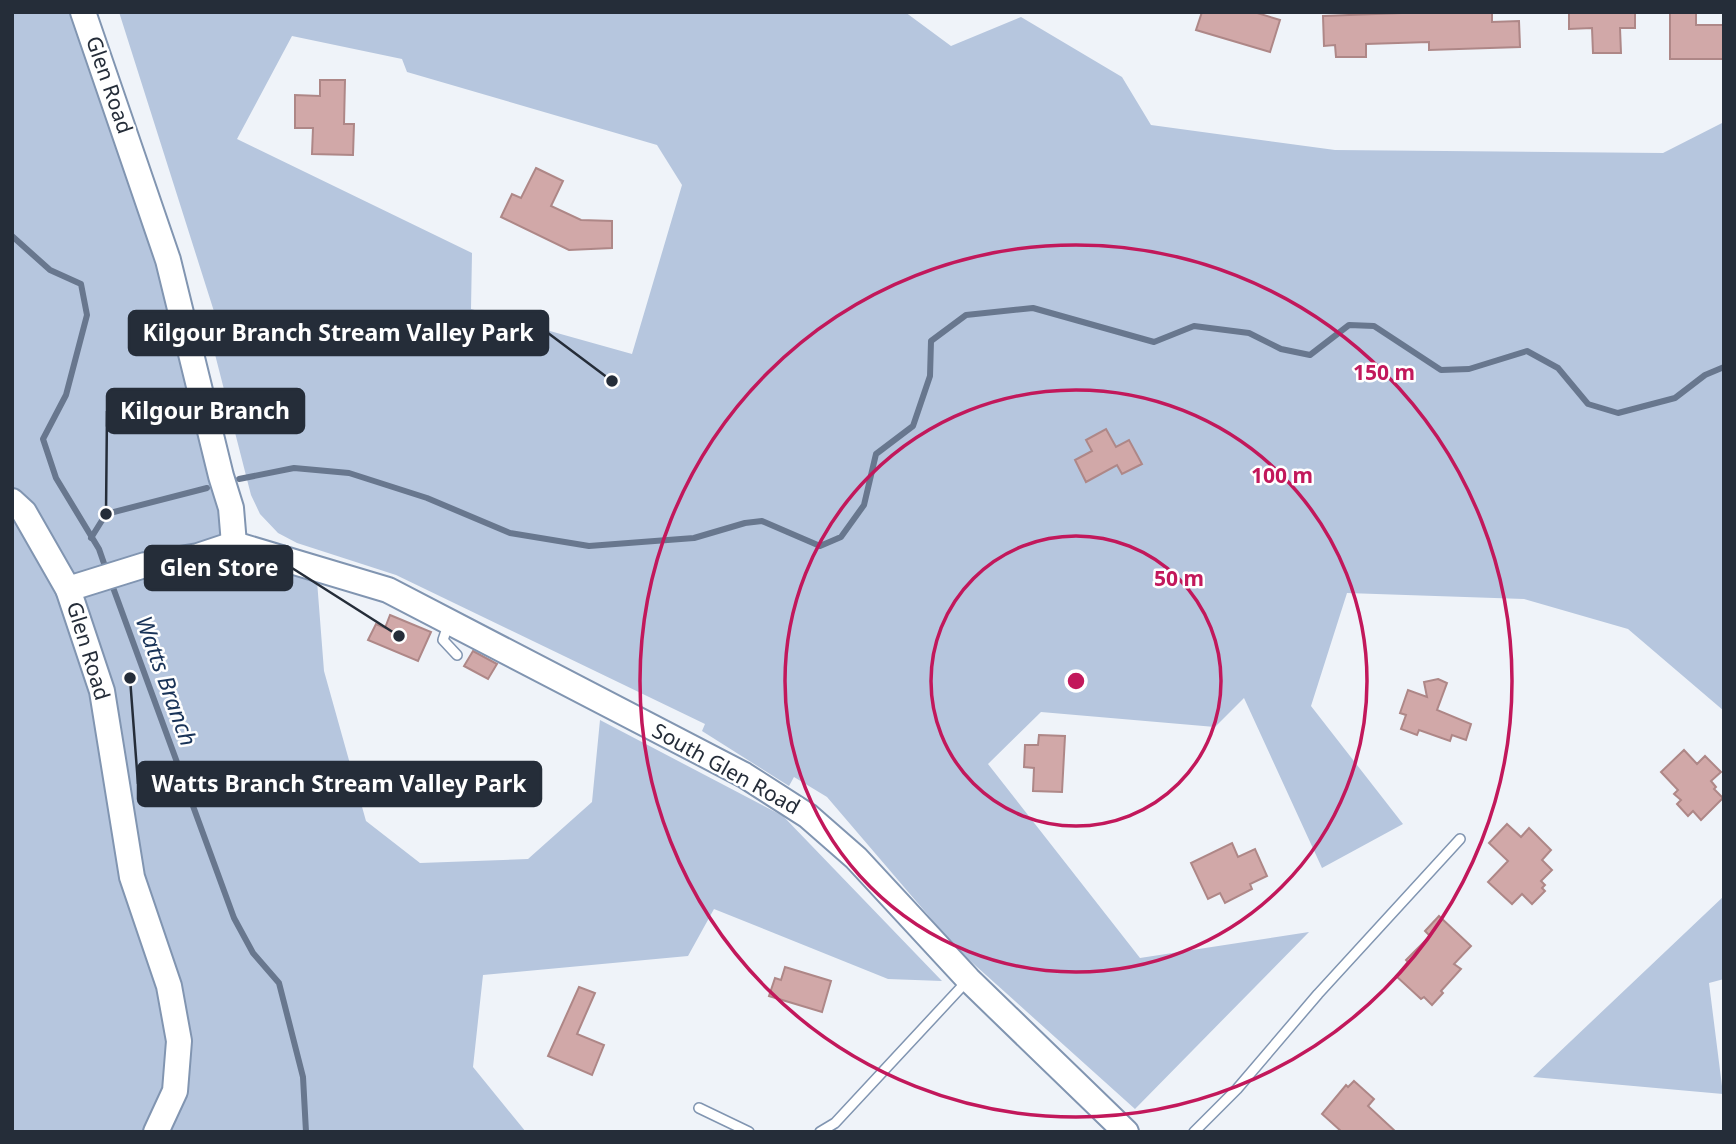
<svg xmlns="http://www.w3.org/2000/svg" width="1736" height="1144" font-family="'Noto Sans',sans-serif">
	<style>
		.green { fill: #b6c6de; fill-rule: evenodd }
		.lines { fill: none; stroke-linecap: round; stroke-linejoin: round }
		.stream { stroke: #68778e; stroke-width: 6 }
		.building { fill: #d1a8a8; stroke: #ae8787; stroke-width: 2 }
		.service-casing { stroke: #8195b1; stroke-width: 12 }
		.secondary-casing { stroke: #8195b1; stroke-width: 28 }
		.service { stroke: #fff; stroke-width: 9 }
		.secondary { stroke: #fff; stroke-width: 24 }
		.ring { fill: none; stroke: #c2185b; stroke-width: 3.5 }
		.labels { text-anchor: middle; stroke-width: 5; stroke-linejoin: round; paint-order: stroke }
		.street-label { font-size: 21px; fill: #252d39; stroke: #fff }
		.water-label { font-size: 23px; font-style: italic; fill: #193358; stroke: #fff }
		.centre { fill: #c2185b; stroke: #fff; stroke-width: 3.5 }
		.ring-label { font-size: 21px; text-anchor: middle; font-weight: bold; fill: #c2185b; stroke: #fff; stroke-width: 5; stroke-linejoin: round; paint-order: stroke }
		.leader { fill: none; stroke: #252d39; stroke-width: 2.5 }
		.callout-dot { fill: #252d39; stroke: #fff; stroke-width: 2.5 }
		.callout { fill: #252d39; stroke: #252d39; stroke-width: 2.5 }
		.callout-label { font-size: 23px; text-anchor: middle; font-weight: bold; fill: #fff }
	</style>
	<rect width="100%" height="100%" fill="#eff3f9"/>
	<g class="green">
		<polygon points="12,12 83,12 148,198 234,544 316,568 324,671 366,821 420,863 528,859 592,802 600,720 783,816 942,981 888,979 714,909 688,956 483,975 473,1067 526,1132 12,1132"/>
		<path d="M 119,12 L 905,12 L 951,46 L 1021,17 L 1122,77 L 1151,125 L 1335,150 L 1663,153 L 1724,122 L 1724,711 L 1628,629 L 1524,599 L 1347,593 L 1311,706 L 1403,824 L 1322,868 L 1244,698 L 1215,727 L 1041,712 L 988,764 L 1140,958 L 1309,932 L 1135,1109 L 957,949 L 827,797 L 794,777 L 789,786 L 702,731 L 705,724 L 396,575 L 297,543 L 278,533 L 260,514 L 251,495 L 208,327 L 218,324 ZM 292,36 L 402,59 L 407,72 L 657,145 L 682,185 L 632,354 L 471,309 L 472,253 L 237,139 Z"/>
		<polygon points="1724,896 1724,979 1709,983 1723,1094 1533,1077"/>
	</g>
	<g class="lines">
		<g class="stream">
			<polyline points="12,236 50,270 81,284 87,315 66,395 43,439 56,478 99,549 107,572"/>
			<polyline points="239,479 294,468 349,473 427,498 510,533 589,546 694,538 745,523 762,521 820,546 841,537 864,505 876,454 913,426 930,376 931,341 966,315 1033,308 1154,342 1194,326 1249,333 1281,349 1310,355 1349,325 1374,326 1441,370 1469,369 1527,351 1558,368 1588,404 1618,413 1675,398 1705,375 1724,367"/>
			<polyline points="91,538 106,514 207,488"/>
			<polyline points="111,582 234,918 253,953 279,983 303,1077 306,1132"/>
		</g>
	</g>
	<g class="building">
		<polygon points="1202,12 1254,12 1280,20 1270,52 1196,30"/>
		<polygon points="1428,12 1492,12 1492,22 1519,21 1520,47 1429,50 1429,42 1366,44 1366,57 1336,57 1335,45 1324,46 1323,16"/>
		<polygon points="1569,12 1635,12 1635,28 1620,28 1621,53 1593,53 1592,28 1569,29"/>
		<polygon points="1670,12 1696,12 1696,25 1724,25 1724,59 1670,59"/>
		<polygon points="320,80 345,80 344,124 354,124 353,155 312,154 313,128 295,128 295,95 320,96"/>
		<polygon points="536,168 563,181 551,206 581,220 612,221 612,248 569,250 501,217 512,194 521,198"/>
		<polygon points="1106,429 1116,447 1129,440 1142,464 1122,474 1117,465 1086,482 1075,460 1092,451 1086,440"/>
		<polygon points="390,615 431,632 418,661 368,640 376,624 385,628"/>
		<polygon points="473,651 497,664 488,679 464,666"/>
		<polygon points="1438,679 1447,683 1437,710 1471,724 1466,740 1452,735 1450,741 1419,730 1417,735 1401,729 1406,715 1400,713 1408,690 1427,697 1424,682"/>
		<polygon points="1039,735 1065,736 1062,792 1033,791 1034,768 1024,767 1025,745 1038,745"/>
		<polygon points="1684,750 1697,764 1705,756 1721,772 1711,781 1716,787 1714,789 1723,798 1701,820 1693,811 1688,816 1677,804 1681,800 1674,794 1678,790 1661,772"/>
		<polygon points="1507,824 1521,837 1529,828 1551,850 1542,860 1552,870 1541,881 1545,885 1542,888 1545,891 1532,904 1522,894 1512,904 1488,882 1508,861 1489,843"/>
		<polygon points="1232,843 1238,857 1255,849 1267,876 1250,884 1252,889 1225,903 1220,893 1208,899 1191,863"/>
		<polygon points="1439,916 1471,946 1454,964 1461,969 1441,991 1443,993 1432,1005 1424,997 1421,999 1396,976 1408,962 1406,960 1430,936 1425,931"/>
		<polygon points="785,967 831,981 822,1012 769,996 775,978 781,980"/>
		<polygon points="579,987 595,993 577,1034 604,1045 592,1075 548,1056"/>
		<polygon points="1354,1081 1374,1099 1368,1106 1396,1132 1342,1132 1322,1114 1346,1085 1348,1087"/>
	</g>
	<g class="lines">
		<defs>
			<g id="service">
				<polyline points="448,625 443,640 457,655"/>
				<polyline points="699,1108 749,1132"/>
				<polyline points="820,1132 835,1123 967,981"/>
				<polyline points="1194,1132 1237,1089 1318,994 1460,839"/>
			</g>
			<g id="secondary">
				<polyline points="83,12 168,260 221,476 231,508 234,544"/>
				<polyline points="12,501 24,512 68,589 102,691 132,877 169,986 179,1041 175,1091 156,1132"/>
				<polyline points="234,544 388,590 744,775 808,816 856,858 968,979 1126,1132"/>
				<polyline points="68,589 145,565 198,556 234,544"/>
			</g>
		</defs>
		<use href="#service" class="service-casing"/>
		<use href="#secondary" class="secondary-casing"/>
		<use href="#service" class="service"/>
		<use href="#secondary" class="secondary"/>
	</g>
	<g class="ring">
		<circle cx="1076" cy="681" r="145"/>
		<circle cx="1076" cy="681" r="291"/>
		<circle cx="1076" cy="681" r="436"/>
	</g>
	<g class="labels">
		<g class="street-label">
			<text transform="translate(109 85) rotate(71)" y="7">Glen Road</text>
			<text transform="translate(88 651) rotate(73)" y="7">Glen Road</text>
			<text transform="translate(726 769) rotate(29)" y="7">South Glen Road</text>
		</g>
		<g class="water-label">
			<text transform="translate(166 681) rotate(70)" y="8">Watts Branch</text>
		</g>
	</g>
	<circle cx="1076" cy="681" r="10" class="centre"/>
	<g class="ring-label">
		<text x="1384" y="380">150 m</text>
		<text x="1282" y="483">100 m</text>
		<text x="1179" y="586">50 m</text>
	</g>
	<path class="leader" d="M612 381L548 333M106 514L107 411M399 636L292 568M130 678L138 784"/>
	<g class="callout-dot">
		<circle cx="612" cy="381" r="7"/>
		<circle cx="106" cy="514" r="7"/>
		<circle cx="399" cy="636" r="7"/>
		<circle cx="130" cy="678" r="7"/>
	</g>
	<g class="callout">
		<rect x="129" y="311" width="419" height="44" rx="7"/>
		<rect x="107" y="389" width="197" height="44" rx="7"/>
		<rect x="145" y="546" width="147" height="44" rx="7"/>
		<rect x="138" y="762" width="403" height="44" rx="7"/>
	</g>
	<g class="callout-label">
		<text x="338" y="341">Kilgour Branch Stream Valley Park</text>
		<text x="205" y="419">Kilgour Branch</text>
		<text x="219" y="576">Glen Store</text>
		<text x="339" y="792">Watts Branch Stream Valley Park</text>
	</g>
	<rect width="1736" height="1144" fill="none" stroke="#252d39" stroke-width="28"/>
</svg>
